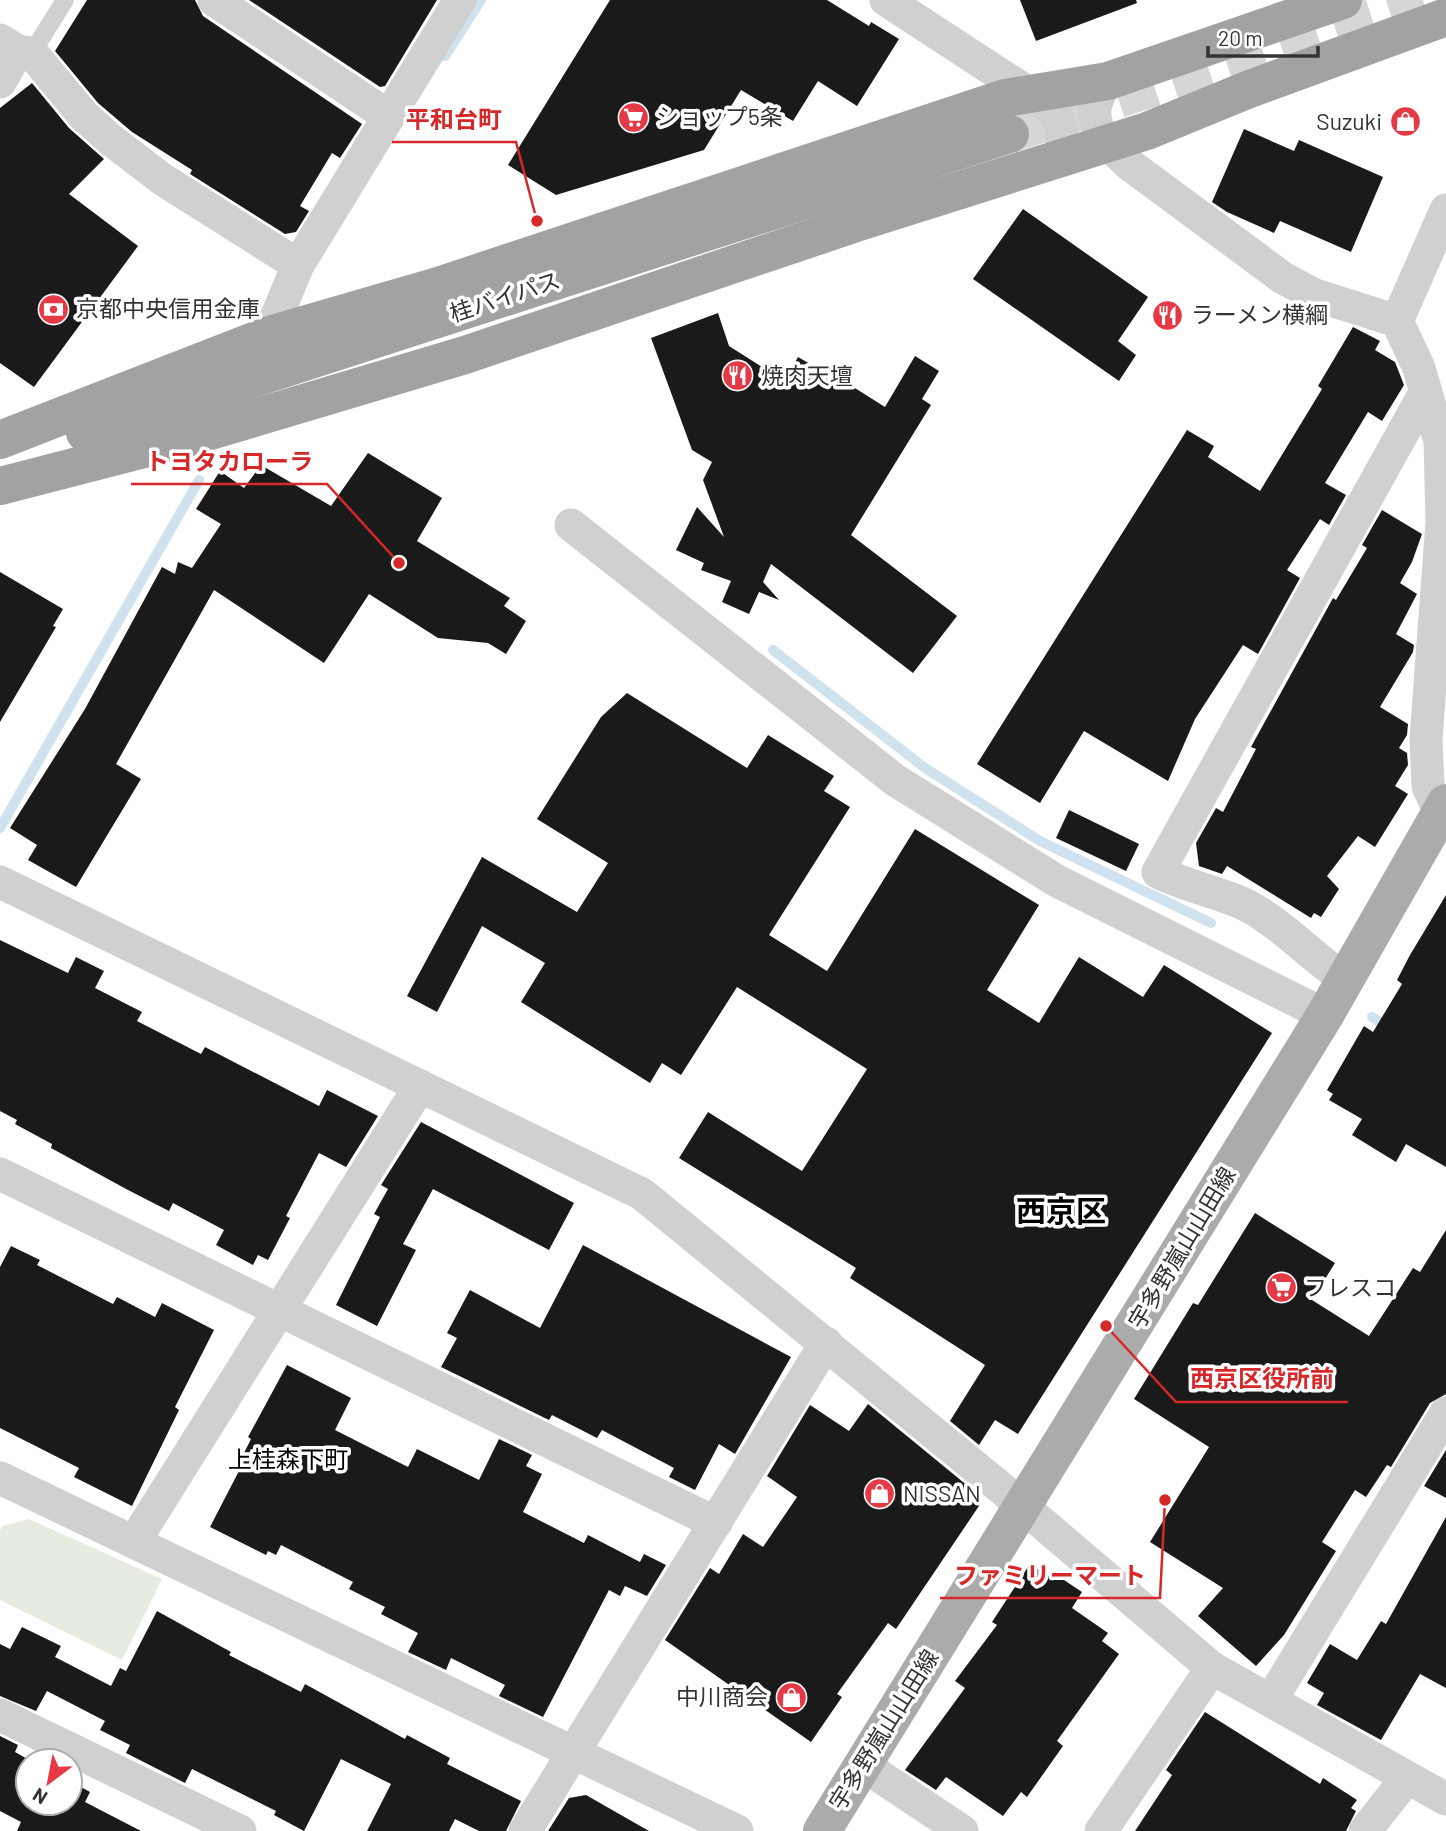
<svg xmlns="http://www.w3.org/2000/svg" width="1446" height="1831" font-family="Barlow,'Noto Sans JP',sans-serif">
	<style>
		.green { fill: #e6ecdf }
		.lines { fill: none; stroke-linecap: round; stroke-linejoin: round }
		.stream { stroke: #cfe2ee; stroke-width: 10 }
		.building { fill: #1a1a1a }
		.trunk-tunnel { stroke: #d6d6d6; stroke-width: 38; stroke-dasharray: 38 19; stroke-linecap: butt }
		.service { stroke: #d0d0d0; stroke-width: 18 }
		.minor { stroke: #d0d0d0; stroke-width: 33 }
		.primary { stroke: #ababab; stroke-width: 38 }
		.trunk { stroke: #a2a2a2; stroke-width: 38 }
		.labels { text-anchor: middle; stroke-width: 7; stroke-linejoin: round; paint-order: stroke }
		.poi-label { font-size: 23px; fill: #333; stroke: #fff; text-anchor: start }
		.street-label { font-size: 23px; fill: #333; stroke: #fff }
		.neighbourhood-label { font-size: 24px; fill: #000; stroke: #fff }
		.district-label { font-size: 30px; font-weight: bold; fill: #000; stroke: #fff }
		.leader { fill: none; stroke: #d62828; stroke-width: 2.5 }
		.callout-dot { fill: #d62828; stroke: #fff; stroke-width: 2.5 }
		.callout-label { font-size: 24px; text-anchor: middle; font-weight: bold; fill: #d62828; stroke: #fff; stroke-width: 7; stroke-linejoin: round; paint-order: stroke }
	</style>
	<rect width="100%" height="100%" fill="#fff"/>
	<polygon class="green" points="29,1519 162,1579 122,1660 0,1600 0,1530 3,1526"/>
	<g class="lines">
		<g class="stream">
			<polyline points="445,56 481,0"/>
			<polyline points="773,650 925,768 1040,841 1211,923"/>
			<polyline points="0,828 199,480"/>
			<polyline points="1372,1017 1389,1028"/>
		</g>
	</g>
	<g class="building">
		<polygon points="87,0 195,0 203,16 362,124 340,158 332,153 300,206 309,211 296,232 285,234 190,174 192,170 132,132 98,103 55,51"/>
		<polygon points="249,0 437,0 385,86 380,87"/>
		<polygon points="610,0 827,0 869,26 871,22 899,39 857,106 818,81 793,121 741,90 704,150 556,195 508,165"/>
		<polygon points="1020,0 1136,0 1137,3 1036,41"/>
		<polygon points="32,83 69,128 104,159 69,194 138,246 34,387 0,363 0,108"/>
		<polygon points="1244,129 1294,151 1299,140 1383,177 1351,252 1280,221 1274,233 1227,212 1212,202"/>
		<polygon points="1023,209 1148,297 1118,341 1136,355 1119,381 973,279"/>
		<polygon points="718,313 729,346 784,381 798,357 819,369 820,366 885,407 915,356 939,371 922,399 931,405 851,535 957,616 913,673 771,564 763,582 779,600 759,592 749,614 722,602 731,581 701,570 704,563 676,550 697,507 724,537 703,480 712,462 692,450 651,338"/>
		<polygon points="1353,327 1380,341 1375,350 1395,362 1404,385 1382,421 1368,412 1325,483 1346,495 1329,525 1320,519 1287,570 1300,578 1258,654 1243,645 1195,719 1168,781 1084,731 1040,803 977,764 1187,430 1214,446 1208,457 1260,491 1322,389 1318,386"/>
		<polygon points="368,453 442,498 417,541 510,598 504,606 526,621 506,654 488,643 438,638 369,594 324,663 214,590 116,764 141,779 76,887 28,860 37,845 10,828 85,709 162,567 175,574 178,562 192,568 221,524 196,509 220,471 244,488 261,465 331,506"/>
		<polygon points="1382,510 1422,534 1412,562 1400,583 1417,594 1396,634 1414,645 1413,652 1380,707 1408,724 1407,735 1399,748 1407,753 1408,765 1395,786 1408,794 1375,847 1358,836 1327,876 1339,889 1321,917 1314,913 1311,918 1227,866 1222,874 1199,866 1196,843 1216,808 1223,812 1256,749 1251,747 1333,598 1336,600 1367,548 1362,545"/>
		<polygon points="0,572 63,609 53,626 56,627 0,722"/>
		<polygon points="627,693 747,768 768,735 834,776 824,791 850,807 769,935 827,971 915,829 1039,905 987,990 1039,1023 1079,957 1143,997 1164,965 1272,1033 1018,1434 995,1420 979,1445 950,1421 985,1365 850,1278 856,1268 679,1158 708,1112 802,1171 867,1069 737,987 681,1075 662,1063 650,1083 521,1002 545,963 482,926 437,1012 407,996 482,857 577,912 608,863 537,819 601,717"/>
		<polygon points="1069,810 1139,844 1126,871 1056,838"/>
		<polygon points="1446,895 1446,1167 1406,1144 1396,1162 1352,1135 1362,1119 1329,1100 1333,1094 1327,1090 1364,1026 1373,1032 1402,984 1397,980 1410,955"/>
		<polygon points="0,940 68,973 76,957 104,971 95,988 142,1012 137,1021 201,1054 205,1047 319,1106 327,1090 378,1116 346,1167 319,1153 286,1216 290,1218 268,1260 258,1255 253,1265 216,1245 224,1230 173,1203 169,1211 128,1190 51,1148 52,1144 15,1124 17,1120 0,1111"/>
		<polygon points="421,1122 574,1203 549,1250 433,1189 403,1244 416,1250 377,1326 336,1305 380,1217 374,1214 388,1189 381,1185"/>
		<polygon points="1255,1213 1335,1263 1312,1300 1369,1336 1413,1268 1420,1272 1446,1230 1446,1394 1430,1403 1391,1467 1387,1465 1366,1497 1355,1490 1322,1542 1336,1551 1284,1635 1256,1666 1198,1616 1223,1588 1150,1542 1209,1447 1134,1399 1193,1303 1198,1305"/>
		<polygon points="583,1245 791,1357 735,1454 719,1444 695,1490 669,1477 674,1468 602,1430 597,1438 552,1415 549,1420 441,1367 457,1338 447,1333 470,1290 540,1328"/>
		<polygon points="11,1246 40,1260 37,1265 113,1304 117,1297 155,1317 162,1303 214,1330 175,1407 179,1410 132,1506 74,1477 79,1468 0,1428 0,1267"/>
		<polygon points="287,1365 351,1398 335,1430 408,1467 417,1449 479,1480 499,1439 532,1455 526,1466 542,1474 523,1512 584,1543 588,1535 640,1562 644,1554 666,1565 647,1596 625,1586 620,1596 609,1590 543,1717 499,1696 505,1685 451,1658 446,1670 408,1652 418,1633 381,1614 385,1607 349,1589 353,1582 281,1545 276,1555 268,1551 266,1555 210,1527 241,1467 238,1465 251,1439 248,1437"/>
		<polygon points="868,1404 980,1496 981,1503 896,1629 888,1623 837,1694 842,1697 811,1742 665,1640 710,1568 719,1574 743,1534 763,1547 797,1497 767,1476 810,1405 849,1431"/>
		<polygon points="1446,1450 1446,1498 1424,1486"/>
		<polygon points="1446,1517 1446,1688 1420,1674 1381,1740 1317,1705 1324,1693 1307,1683 1330,1644 1357,1660 1381,1621 1386,1624"/>
		<polygon points="1030,1564 1055,1580 1058,1576 1082,1592 1072,1608 1108,1633 1102,1641 1119,1654 1057,1741 1063,1746 1027,1797 1021,1792 1003,1816 946,1777 936,1790 905,1770 965,1688 955,1681 997,1625 992,1622"/>
		<polygon points="157,1611 231,1652 229,1655 301,1692 305,1684 405,1739 407,1735 450,1758 447,1764 521,1801 506,1831 479,1831 455,1819 449,1831 367,1831 391,1784 341,1759 304,1831 274,1815 276,1811 192,1769 185,1783 126,1753 130,1745 100,1730 105,1721 47,1691 36,1711 0,1696 0,1644 10,1649 22,1627 61,1646 55,1657 111,1686 120,1668 126,1671"/>
		<polygon points="1205,1712 1320,1784 1323,1778 1357,1800 1351,1808 1356,1811 1346,1831 1135,1831 1172,1775 1166,1770"/>
		<polygon points="0,1736 18,1745 15,1752 31,1761 28,1761 28,1803 70,1803 70,1781 90,1792 85,1802 141,1831 17,1831 21,1822 0,1811"/>
		<polygon points="586,1795 649,1831 548,1831 569,1798"/>
	</g>
	<g class="lines">
		<polyline class="trunk-tunnel" points="1010,134 1423,0"/>
		<polyline class="service" points="32,53 65,0"/>
		<g class="minor">
			<polyline points="214,0 388,116"/>
			<path d="M 886,0 L 1050,107 C 1065,125 1064,139 1059,161"/>
			<polyline points="0,40 18,51 32,53 84,116 111,140 162,179 298,265"/>
			<path d="M 1108,81 C 1080,118 1101,138 1130,165 L 1283,278 L 1315,295 L 1397,321 L 1419,368 L 1440,441 L 1442,522 L 1426,739 L 1428,786 L 1440,813"/>
			<polyline points="0,82 18,51"/>
			<polyline points="1397,321 1446,210"/>
			<polyline points="269,335 298,265 460,0"/>
			<polyline points="571,525 895,780 1057,881 1325,1015"/>
			<polyline points="0,882 642,1194 1001,1488 1212,1668 1446,1799"/>
			<path d="M 1346,980 C 1312,957 1285,927 1250,907 C 1221,892 1187,887 1158,872 L 1425,393"/>
			<polyline points="0,1174 716,1523"/>
			<polyline points="0,1478 737,1831"/>
			<polyline points="134,1542 420,1086"/>
			<polyline points="1271,1700 1446,1413"/>
			<polyline points="0,1715 240,1831"/>
			<polyline points="863,1765 962,1831"/>
			<polyline points="525,1831 826,1343"/>
			<polyline points="1101,1831 1212,1668"/>
			<polyline points="1365,1831 1406,1779"/>
		</g>
		<polyline class="primary" points="822,1831 1325,1015 1446,803"/>
		<g class="trunk">
			<polyline points="85,433 1010,134"/>
			<polyline points="0,440 269,335 438,286 1005,98 1108,81 1343,0"/>
			<polyline points="0,486 190,437 465,355 859,222 1147,131 1247,90 1446,17"/>
		</g>
	</g>
	<defs>
		<symbol id="supermarket-disc" viewBox="-11 -11 22 22"><circle r="9.5" fill="#e63946" stroke="#fff"/><path d="M-6-5.5h2.5l.6 2H6L4.5 2H-2.5L-4.4-4H-6ZM-1.5 3.2a1.3 1.3 0 1 0 .1 0ZM3 3.2a1.3 1.3 0 1 0 .1 0Z" fill="#fff"/></symbol>
		<symbol id="shop-disc" viewBox="-11 -11 22 22"><circle r="9.5" fill="#e63946" stroke="#fff"/><path d="M-5-2.5h2.3a2.7 3.5 0 0 1 5.4 0H5L5.5 6h-11ZM-1.5-2.5h3a1.5 2.3 0 0 0-3 0Z" fill="#fff"/></symbol>
		<symbol id="bank-disc" viewBox="-11 -11 22 22"><circle r="9.5" fill="#e63946" stroke="#fff"/><path d="M-6-4H6V4H-6ZM0-2.3a2.3 2.3 0 1 0 0 4.6a2.3 2.3 0 1 0 0-4.6Z" fill="#fff"/></symbol>
		<symbol id="restaurant-disc" viewBox="-11 -11 22 22"><circle r="9.5" fill="#e63946" stroke="#fff"/><path d="M-5-6h1v4h1v-4h1v4h1v-4h1v5L-1.5 .5V6h-2V.5L-5-1ZM5-6V6H3V1.5H1.5Q1.5-4 5-6Z" fill="#fff"/></symbol>
	</defs>
	<g fill-rule="evenodd">
		<use href="#supermarket-disc" x="616" y="100" width="35" height="35"/>
		<use href="#shop-disc" x="1388" y="104" width="35" height="35"/>
		<use href="#bank-disc" x="36" y="292" width="35" height="35"/>
		<use href="#restaurant-disc" x="1150" y="298" width="35" height="35"/>
		<use href="#restaurant-disc" x="720" y="358" width="35" height="35"/>
		<use href="#supermarket-disc" x="1264" y="1270" width="35" height="35"/>
		<use href="#shop-disc" x="862" y="1476" width="35" height="35"/>
		<use href="#shop-disc" x="774" y="1680" width="35" height="35"/>
	</g>
	<g class="labels">
		<g class="poi-label">
			<text x="656" y="125">ショップ5条</text>
			<text x="1382" y="130" text-anchor="end">Suzuki</text>
			<text x="76" y="317">京都中央信用金庫</text>
			<text x="1191" y="323">ラーメン横綱</text>
			<text x="761" y="384">焼肉天壇</text>
			<text x="1304" y="1296">フレスコ</text>
			<text x="903" y="1502">NISSAN</text>
			<text x="768" y="1705" text-anchor="end">中川商会</text>
		</g>
		<g class="street-label">
			<text transform="translate(505 297) rotate(-18)" y="8">桂バイパス</text>
			<text transform="translate(1182 1248) rotate(-59)" y="8">宇多野嵐山山田線</text>
			<text transform="translate(884 1730) rotate(-58)" y="8">宇多野嵐山山田線</text>
		</g>
		<g class="neighbourhood-label">
			<text x="288" y="1468">上桂森下町</text>
		</g>
		<g class="district-label">
			<text x="1061" y="1222">西京区</text>
		</g>
	</g>
	<path class="leader" d="M537 221L516 142H392M399 563L327 484H131M1106 1326L1176 1402H1348M1165 1500L1160 1598H940"/>
	<g class="callout-dot">
		<circle cx="537" cy="221" r="7"/>
		<circle cx="399" cy="563" r="7"/>
		<circle cx="1106" cy="1326" r="7"/>
		<circle cx="1165" cy="1500" r="7"/>
	</g>
	<g class="callout-label">
		<text x="454" y="128">平和台町</text>
		<text x="229" y="470">トヨタカローラ</text>
		<text x="1262" y="1387">西京区役所前</text>
		<text x="1050" y="1584">ファミリーマート</text>
	</g>
	<g transform="translate(49 1782) rotate(212)"><circle r="33" fill="#ffffff" stroke="#adadad" stroke-width="2"/>
	<path d="M0-5L12 26L0 18L-12 26Z" fill="#e63946"/>
	<text y="-10" font-size="19" font-weight="bold" text-anchor="middle" fill="#333333">N</text>
	</g>
	<path d="M1208 46v10h110v-10" fill="none" stroke="#333333" stroke-width="3.5"/>
	<text x="1218" y="46" font-size="21" fill="#333333" stroke="#ffffff" stroke-width="5" paint-order="stroke">20 m</text>
</svg>
